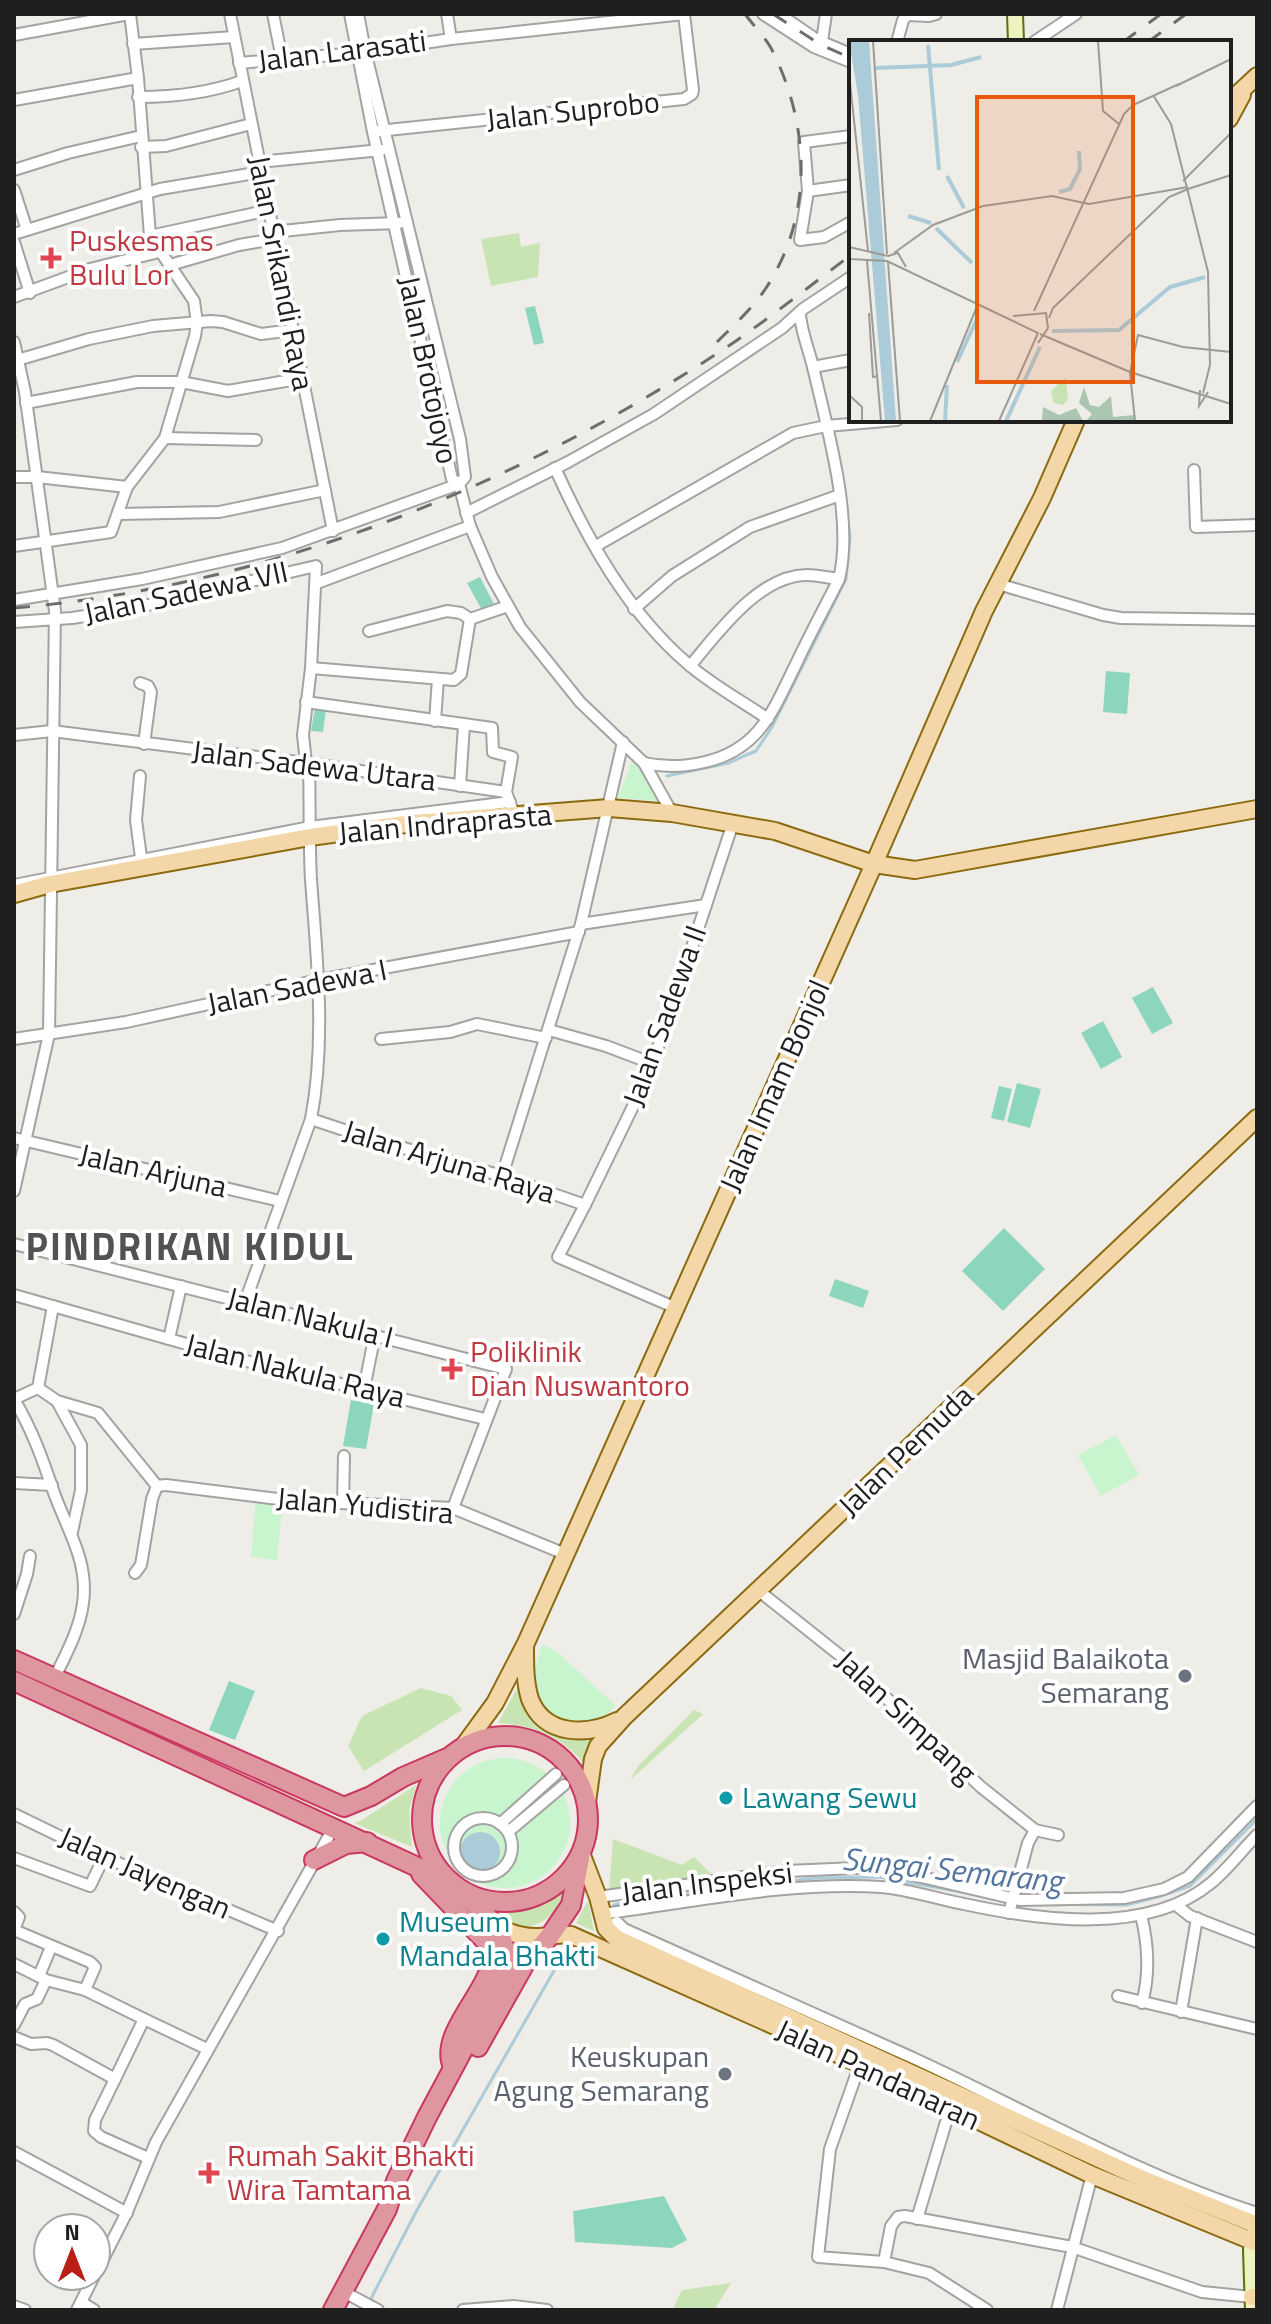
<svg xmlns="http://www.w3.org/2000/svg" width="1271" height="2324" font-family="'Titillium Web',sans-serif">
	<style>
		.grass { fill: #c7e4b2 }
		.park { fill: #c8f4ce }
		.pitch { fill: #8dd6be }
		.water { fill: #abcbd8 }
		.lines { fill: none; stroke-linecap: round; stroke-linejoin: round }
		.stream { stroke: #abcbd8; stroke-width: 3 }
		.street-casing { stroke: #a3a3a3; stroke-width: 14 }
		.secondary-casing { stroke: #5d6d10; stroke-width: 18 }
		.primary-casing { stroke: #8c6a0f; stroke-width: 20 }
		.highway-casing { stroke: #ca3761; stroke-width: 22 }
		.street { stroke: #fff; stroke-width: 10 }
		.secondary { stroke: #eef3c0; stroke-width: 14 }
		.primary { stroke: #f3d7a8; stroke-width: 16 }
		.highway { stroke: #de969f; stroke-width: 18 }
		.rail { stroke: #6d6d6d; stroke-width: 3; stroke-dasharray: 16 16; stroke-linecap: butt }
		.health-dot { fill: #e0444e; stroke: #fff; stroke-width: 3 }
		.worship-dot { fill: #6b7280; stroke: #fff; stroke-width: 3 }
		.culture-dot { fill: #0f9aa8; stroke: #fff; stroke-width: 3 }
		.labels { text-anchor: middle; stroke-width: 8; stroke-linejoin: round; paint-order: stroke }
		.street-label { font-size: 30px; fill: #1f1f1f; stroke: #fff }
		.health-label { font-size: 30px; fill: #be3a42; stroke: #fff; text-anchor: start }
		.worship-label { font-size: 30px; fill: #5b616d; stroke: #fff; text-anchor: end }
		.culture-label { font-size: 30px; fill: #0d838f; stroke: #fff; text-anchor: start }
		.water-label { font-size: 32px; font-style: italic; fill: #52749f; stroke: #fff }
		.district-label { font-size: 38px; font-weight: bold; letter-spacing: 2px; fill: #525252; stroke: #fff }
		.inset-river { fill: none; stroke: #abcbd8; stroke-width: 4 }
		.inset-road { fill: none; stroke: #9c9b97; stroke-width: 2 }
		.view { fill: #e8590c; fill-opacity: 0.15; stroke: #e8590c; stroke-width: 4 }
		.inset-edge { fill: none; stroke: #1f1f1f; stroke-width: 4 }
	</style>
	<rect width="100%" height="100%" fill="#efede7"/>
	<g class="grass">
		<polygon points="519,233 521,247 540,243 538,277 491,286 481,239"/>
		<path d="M 520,1683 L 590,1735 L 587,1767 C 563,1737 536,1725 498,1723 Z"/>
		<polygon points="421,1688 451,1696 462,1710 364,1771 348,1746 362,1716"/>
		<polygon points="694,1710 703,1714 630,1780 639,1765"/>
		<polygon points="416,1785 409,1811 412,1847 354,1823 362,1820"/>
		<polygon points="613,1839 682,1865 694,1857 712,1875 642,1883 609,1892"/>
		<path d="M 567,1888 C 558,1921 522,1942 496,1912 C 522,1913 548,1906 567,1888 Z"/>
		<polygon points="588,1900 594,1931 576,1923"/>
		<polygon points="731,2283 714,2310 672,2310 682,2290"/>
	</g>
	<g class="park">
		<polygon points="634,755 661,801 618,798"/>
		<polygon points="1116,1435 1139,1475 1101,1496 1078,1455"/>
		<polygon points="256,1496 283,1498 277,1560 251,1557"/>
		<path d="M 542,1645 L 555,1650 L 616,1706 C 599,1725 582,1723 558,1722 L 537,1700 L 535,1669 Z"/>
		<circle cx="505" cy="1823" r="65"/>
	</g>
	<g class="pitch">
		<polygon points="535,306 544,343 534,345 525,308"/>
		<polygon points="480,577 495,606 483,612 467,583"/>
		<polygon points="1106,671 1130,673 1127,714 1103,712"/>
		<polygon points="315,708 326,710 323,732 311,731"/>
		<polygon points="1153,987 1173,1023 1152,1034 1132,998"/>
		<polygon points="1103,1021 1122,1057 1101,1069 1081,1033"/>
		<polygon points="1017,1083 1041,1089 1030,1128 1007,1122"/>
		<polygon points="999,1086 1012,1089 1004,1121 991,1118"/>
		<polygon points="1004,1228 1045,1269 1003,1311 962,1271"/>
		<polygon points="835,1279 869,1291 863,1308 829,1296"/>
		<polygon points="351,1400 374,1404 366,1449 343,1446"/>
		<polygon points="229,1681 255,1691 235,1740 209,1730"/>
		<polygon points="664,2196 687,2240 672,2248 575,2242 573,2211"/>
	</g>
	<circle class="water" cx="480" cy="1852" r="20"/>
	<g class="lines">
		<g class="stream">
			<polyline points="667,776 729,763 744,756 756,751 772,727 846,579 850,537 845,498"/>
			<polyline points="1021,1904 1126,1905 1158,1897 1190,1886 1257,1819"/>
			<polyline points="614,1905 630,1901 815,1878 879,1877 967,1893"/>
			<polyline points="365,2310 417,2210 555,1969"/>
		</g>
		<defs>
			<g id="street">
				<polyline points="230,14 333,531"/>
				<polyline points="273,14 282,59"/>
				<polyline points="350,14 373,132 452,479 459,484"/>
				<polyline points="358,14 365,51 460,439 465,477 459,484"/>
				<polyline points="447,14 451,39"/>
				<polyline points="763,14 814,47 851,62"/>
				<polyline points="779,14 817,40 851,54"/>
				<polyline points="908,15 929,16 936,14"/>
				<polyline points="14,35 129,14"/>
				<polyline points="897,42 903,20 908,14"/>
				<polyline points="1034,42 1076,14"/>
				<polyline points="133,44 234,37"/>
				<polyline points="821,48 826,14"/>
				<polyline points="239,63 357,53 451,39 684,14"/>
				<path d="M 138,97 C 173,97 209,93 242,81"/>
				<polyline points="14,100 138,78"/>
				<polyline points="378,131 684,99 692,94 693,90 684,14"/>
				<polyline points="851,136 804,142 808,191 800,240 824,237 851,222"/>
				<polyline points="141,147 166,146 251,124"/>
				<polyline points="259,162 381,150"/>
				<polyline points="14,170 68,153 141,136"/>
				<polyline points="14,190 27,230"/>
				<polyline points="808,191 851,185"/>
				<polyline points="273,232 340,225 399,223"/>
				<polyline points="14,234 160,189 261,172"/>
				<polyline points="150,236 269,210"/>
				<polyline points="14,242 30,293"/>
				<polyline points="170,265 239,245 275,239"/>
				<polyline points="14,297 90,269 159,252"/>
				<polyline points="14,342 25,392 55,611 49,1034 14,1191"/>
				<polyline points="14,361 89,339 153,326 211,321 223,322 261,334 293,330"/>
				<polyline points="813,367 851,360"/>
				<polyline points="26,403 137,382 181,382 228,391 303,378"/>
				<polyline points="165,438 256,440"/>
				<path d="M 555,468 C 587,539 628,613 688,664 C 712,685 742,701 768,719"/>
				<polyline points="1194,470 1196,527 1257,525"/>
				<polyline points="14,477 37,477 127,487"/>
				<polyline points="459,484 470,526 492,577 520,627 580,702 644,763 672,813"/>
				<polyline points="466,513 568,462 654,414 782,328 803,309 851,277"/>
				<polyline points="118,514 219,512 325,490"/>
				<polyline points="14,546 111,532 127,487 165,438 195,336 197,323 194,301 150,236 138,78 130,14"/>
				<polyline points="596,546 793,433 826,426 897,420"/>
				<polyline points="317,583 470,526"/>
				<polyline points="998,584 1103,615 1121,618 1256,620"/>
				<polyline points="14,600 142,579 282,548 459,484"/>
				<polyline points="634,609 672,576 750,527 840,495"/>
				<polyline points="14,622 72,618 131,609 316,566 311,668 303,735 306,763"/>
				<polyline points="369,631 447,611 461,613 470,619"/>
				<path d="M 690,666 C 718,633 759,575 807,575 C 817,575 829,578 839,579"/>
				<polyline points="311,668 454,680 461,674 470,619 508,606"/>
				<polyline points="140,683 148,686 151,692 144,744"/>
				<polyline points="306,702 492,728 493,752 512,757 506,792"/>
				<polyline points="435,721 438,679"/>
				<polyline points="14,735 52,731 306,763 506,792 515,817"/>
				<path d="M 644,763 C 666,768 684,767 705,762 C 761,749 774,708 797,662 C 810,634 825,607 839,579 C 854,519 827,428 813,367 C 809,350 801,331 800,314"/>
				<path d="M 309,764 C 310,802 309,842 311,880 C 317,960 326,1040 311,1119"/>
				<polyline points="140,776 136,820 142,865"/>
				<polyline points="460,786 464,725"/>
				<polyline points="14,885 310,827 510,802"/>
				<polyline points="581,924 706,905"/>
				<polyline points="549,1030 606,1046 651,1063"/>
				<polyline points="14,1039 126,1022 319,980 579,932"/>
				<polyline points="381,1039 450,1032 477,1024 546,1038"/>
				<polyline points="14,1138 280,1201"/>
				<polyline points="502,1176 581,924 623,742"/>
				<polyline points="585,1205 639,1094 664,1032 733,823"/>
				<polyline points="14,1244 506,1369 453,1508"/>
				<polyline points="14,1295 250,1362 485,1419"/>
				<polyline points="245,1302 311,1119 365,1137 502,1176 585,1205 558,1257 676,1308"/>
				<polyline points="169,1339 181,1286"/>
				<polyline points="38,1388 57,1401 98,1413 157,1486"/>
				<polyline points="38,1388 53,1306"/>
				<polyline points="364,1389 375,1334"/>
				<path d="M 14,1399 C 33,1432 41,1455 53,1490 C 66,1528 89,1560 83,1603 C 80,1629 65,1656 54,1679"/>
				<polyline points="14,1399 38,1388"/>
				<polyline points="57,1401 81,1445 81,1490 72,1532"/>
				<polyline points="14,1483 52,1485"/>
				<polyline points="157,1486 166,1485 294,1501 453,1508 565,1554"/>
				<polyline points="343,1503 344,1456"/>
				<polyline points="135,1573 141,1565 152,1499 157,1486"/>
				<polyline points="759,1591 847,1661 981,1787 1035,1830 1058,1835"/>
				<polyline points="14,1614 27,1574 30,1556"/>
				<polyline points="14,1814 88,1850 278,1931"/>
				<circle cx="483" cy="1847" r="29"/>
				<polyline points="500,1824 556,1774"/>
				<polyline points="508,1832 564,1785"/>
				<polyline points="14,1858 90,1886 104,1857"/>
				<polyline points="598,1897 787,1871 879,1867 1020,1900 1124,1898 1164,1889 1188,1877 1257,1806"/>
				<polyline points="1176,1905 1190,1916 1257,1942"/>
				<polyline points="14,1912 19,1917 14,1930"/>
				<polyline points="1009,1913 1028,1843 1035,1830"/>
				<path d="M 602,1914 C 691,1902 792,1881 881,1887 C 908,1889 937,1899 964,1904 C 1038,1920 1148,1936 1211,1883 C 1228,1869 1242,1850 1257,1835"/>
				<path d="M 1141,1915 C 1148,1943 1150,1974 1142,2003"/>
				<path d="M 606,1928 L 617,1922 L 624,1929 C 721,1972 817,2015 913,2058 C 1027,2110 1137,2175 1257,2213"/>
				<polyline points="14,1930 90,1962 95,1967 85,1990"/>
				<polyline points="14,1964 46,1980 85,1990 144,2019"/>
				<polyline points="39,1976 51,1947"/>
				<polyline points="1118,1996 1257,2029"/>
				<polyline points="1181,2012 1197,1918"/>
				<polyline points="14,2025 25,2004 37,1999 46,1980"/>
				<polyline points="14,2037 31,2044 47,2043 53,2045 115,2079 144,2019 207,2049"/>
				<polyline points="860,2064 830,2149 818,2257 884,2262 929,2273 987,2310"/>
				<polyline points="115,2079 95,2120 94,2131 101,2137 148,2158"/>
				<polyline points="14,2152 127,2213"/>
				<polyline points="917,2219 946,2122 953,2109"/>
				<polyline points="884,2262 891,2226 898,2217 905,2216 1072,2247 1202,2292 1252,2297"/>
				<polyline points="96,2273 126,2214 156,2142 334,1827"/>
				<polyline points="344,2292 378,2310"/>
				<polyline points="81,2302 94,2310"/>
				<polyline points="14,2306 25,2310"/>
				<polyline points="77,2310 94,2276"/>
				<polyline points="463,2310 513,2306 547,2310"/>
				<polyline points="1057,2310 1092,2175"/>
			</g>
			<g id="secondary">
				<polyline points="1015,14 1016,42"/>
				<polyline points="1253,2310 1251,2250 1254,2234"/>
			</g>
			<g id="primary">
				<polyline points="1229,102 1257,76"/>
				<polyline points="1229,119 1242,95"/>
				<polyline points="14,894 50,884 310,837 413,823 609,808 672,813 775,831 874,864 915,870 1257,809"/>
				<path d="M 525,1649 C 525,1665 525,1683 530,1699 C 544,1736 587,1736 617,1721"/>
				<polyline points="463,1747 495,1703 526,1643 874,864 984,611 1042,498 1076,420"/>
				<polyline points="587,1802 593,1759 598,1746 624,1717 1257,1118"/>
				<polyline points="581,1853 598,1897 606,1928 616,1938 1145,2180 1257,2225"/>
				<path d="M 496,1926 C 509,1933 522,1937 536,1937 C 549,1937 559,1933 571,1935 L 860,2064 L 1092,2175 L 1257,2243"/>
				<polyline points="1252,2297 1257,2297"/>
			</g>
			<g id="highway">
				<polyline points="14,1660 344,1807 371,1796 403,1777 447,1758"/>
				<path d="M 14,1681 L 452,1883 C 479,1908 516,1934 503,1975 L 427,2117 L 396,2181 L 387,2209 L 333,2310"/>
				<circle cx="505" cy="1819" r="83"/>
				<polyline points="314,1860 346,1844 367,1842"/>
				<path d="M 421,1874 L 493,1949 C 496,1988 437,2031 453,2067"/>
				<polyline points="478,2047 524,1965 550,1936 571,1905 580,1858"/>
			</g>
		</defs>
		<use href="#street" class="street-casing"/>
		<use href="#secondary" class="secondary-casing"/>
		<use href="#primary" class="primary-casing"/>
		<use href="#highway" class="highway-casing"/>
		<use href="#street" class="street"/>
		<use href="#secondary" class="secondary"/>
		<use href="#primary" class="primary"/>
		<use href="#highway" class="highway"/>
		<g class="rail">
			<polyline points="773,14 821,45 851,58"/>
			<polyline points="1123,42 1161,14"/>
			<polyline points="1148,42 1186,14"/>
			<path d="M 717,342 C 734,325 753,308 766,288 C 814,215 810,124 771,48 C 764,36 753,25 745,14"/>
			<path d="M 14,608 C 260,587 497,494 704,362 C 755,330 803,291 851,255"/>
		</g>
	</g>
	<g class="health-dot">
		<path d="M47 246h8v8h8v8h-8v8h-8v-8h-8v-8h8z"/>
		<path d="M448 1357h8v8h8v8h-8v8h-8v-8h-8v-8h8z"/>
		<path d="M205 2161h8v8h8v8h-8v8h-8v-8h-8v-8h8z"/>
	</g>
	<g class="worship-dot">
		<circle cx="1185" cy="1676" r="8"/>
		<circle cx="725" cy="2074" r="8"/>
	</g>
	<g class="culture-dot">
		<circle cx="726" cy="1798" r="8"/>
		<circle cx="383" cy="1939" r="8"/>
	</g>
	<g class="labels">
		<g class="street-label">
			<text transform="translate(342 51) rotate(-7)" y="10">Jalan Larasati</text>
			<text transform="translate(573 111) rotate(-6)" y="10">Jalan Suprobo</text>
			<text transform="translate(281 273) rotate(79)" y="10">Jalan Srikandi Raya</text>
			<text transform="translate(428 370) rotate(78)" y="10">Jalan Brotojoyo</text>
			<text transform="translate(186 593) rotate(-12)" y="10">Jalan Sadewa VII</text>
			<text transform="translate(314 766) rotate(7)" y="10">Jalan Sadewa Utara</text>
			<text transform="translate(445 824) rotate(-5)" y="10">Jalan Indraprasta</text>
			<text transform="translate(297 987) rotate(-11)" y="10">Jalan Sadewa I</text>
			<text transform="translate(665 1016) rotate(-70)" y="10">Jalan Sadewa II</text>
			<text transform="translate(775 1086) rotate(-66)" y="10">Jalan Imam Bonjol</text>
			<text transform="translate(449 1162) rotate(17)" y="10">Jalan Arjuna Raya</text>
			<text transform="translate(153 1171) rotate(13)" y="10">Jalan Arjuna</text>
			<text transform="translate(310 1318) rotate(14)" y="10">Jalan Nakula I</text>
			<text transform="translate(295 1371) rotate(14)" y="10">Jalan Nakula Raya</text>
			<text transform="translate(906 1451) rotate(-44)" y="10">Jalan Pemuda</text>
			<text transform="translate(365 1506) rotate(5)" y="10">Jalan Yudistira</text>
			<text transform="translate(906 1717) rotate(43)" y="10">Jalan Simpang</text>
			<text transform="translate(145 1873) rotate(24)" y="10">Jalan Jayengan</text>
			<text transform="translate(707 1883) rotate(-7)" y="10">Jalan Inspeksi</text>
			<text transform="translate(878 2075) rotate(25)" y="10">Jalan Pandanaran</text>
		</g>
		<g class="health-label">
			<text x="69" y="251">Puskesmas<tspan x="69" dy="34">Bulu Lor</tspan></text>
			<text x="470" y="1362">Poliklinik<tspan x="470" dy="34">Dian Nuswantoro</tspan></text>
			<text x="227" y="2166">Rumah Sakit Bhakti<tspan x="227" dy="34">Wira Tamtama</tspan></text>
		</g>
		<g class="worship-label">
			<text x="1169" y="1669">Masjid Balaikota<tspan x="1169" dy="34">Semarang</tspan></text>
			<text x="709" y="2067">Keuskupan<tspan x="709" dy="34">Agung Semarang</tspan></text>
		</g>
		<g class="culture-label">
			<text x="742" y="1808">Lawang Sewu</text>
			<text x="399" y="1932">Museum<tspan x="399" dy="34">Mandala Bhakti</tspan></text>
		</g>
		<g class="water-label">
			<text transform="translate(952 1870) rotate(6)" y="11">Sungai Semarang</text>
		</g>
		<g class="district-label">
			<text x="190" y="1260">PINDRIKAN KIDUL</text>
		</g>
	</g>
	<g transform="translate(849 40)">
		<rect width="382" height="382" fill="#efede7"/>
		<path d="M 217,337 L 219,360 L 214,365 L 204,363 L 202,351 Z" fill="#c7e4b2"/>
		<path d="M 235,347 L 241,365 L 250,367 L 262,356 L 264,377 L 285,375 L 285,381 L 237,381 L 243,374 L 230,363 ZM 194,367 L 210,375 L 227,368 L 234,381 L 193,381 Z" fill="#aac6b0"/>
		<path d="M 0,1 L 20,1 L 47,381 L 36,381 L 9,55 Z" fill="#abcbd8"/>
		<path class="inset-river" d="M 79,5 L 90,130M 27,28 L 102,25 L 132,17M 98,136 L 115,168M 210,152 L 221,149 L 231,129 L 230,111M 59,176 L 82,183M 87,188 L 123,223M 203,291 L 270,290 L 321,247 L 356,237M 108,322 L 128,279M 96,381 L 98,345M 157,381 L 191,307"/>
		<path class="inset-road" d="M 24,1 L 38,214M 249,1 L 254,71 L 270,84M 0,33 L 19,211M 327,46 L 382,19M 304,55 L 322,84 L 359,232 L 361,325 L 354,353M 334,141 L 382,93M 339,149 L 382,135M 0,207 L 39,216 L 49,213 L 57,227M 45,213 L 84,185 L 134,166 L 203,156 L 240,164 L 339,147M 0,219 L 38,221 L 189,293 L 150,381M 18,221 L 32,381M 39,222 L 51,381M 185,271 L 275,74 L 284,65 L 330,44M 20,273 L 24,337 L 29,336M 164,276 L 197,273 L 199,288 L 189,303M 200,278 L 204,268 L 320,157 L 339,149M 191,294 L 281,332 L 382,364M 351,350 L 350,366 L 359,352M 0,355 L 13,367 L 13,381M 81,381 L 129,264M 286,381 L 281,333 L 289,295 L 334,307 L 382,312"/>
		<path class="view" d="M 128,57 L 284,57 L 284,342 L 128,342 Z"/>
		<rect width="382" height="382" class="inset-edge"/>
	</g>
	<rect width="1271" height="2324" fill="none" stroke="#1f1f1f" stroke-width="32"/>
	<g transform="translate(72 2252)"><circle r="38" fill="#ffffff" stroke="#a5a5a5" stroke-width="2"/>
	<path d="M0-6L14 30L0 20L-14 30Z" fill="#ba1e14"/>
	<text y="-12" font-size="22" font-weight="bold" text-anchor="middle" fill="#1f1f1f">N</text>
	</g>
</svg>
